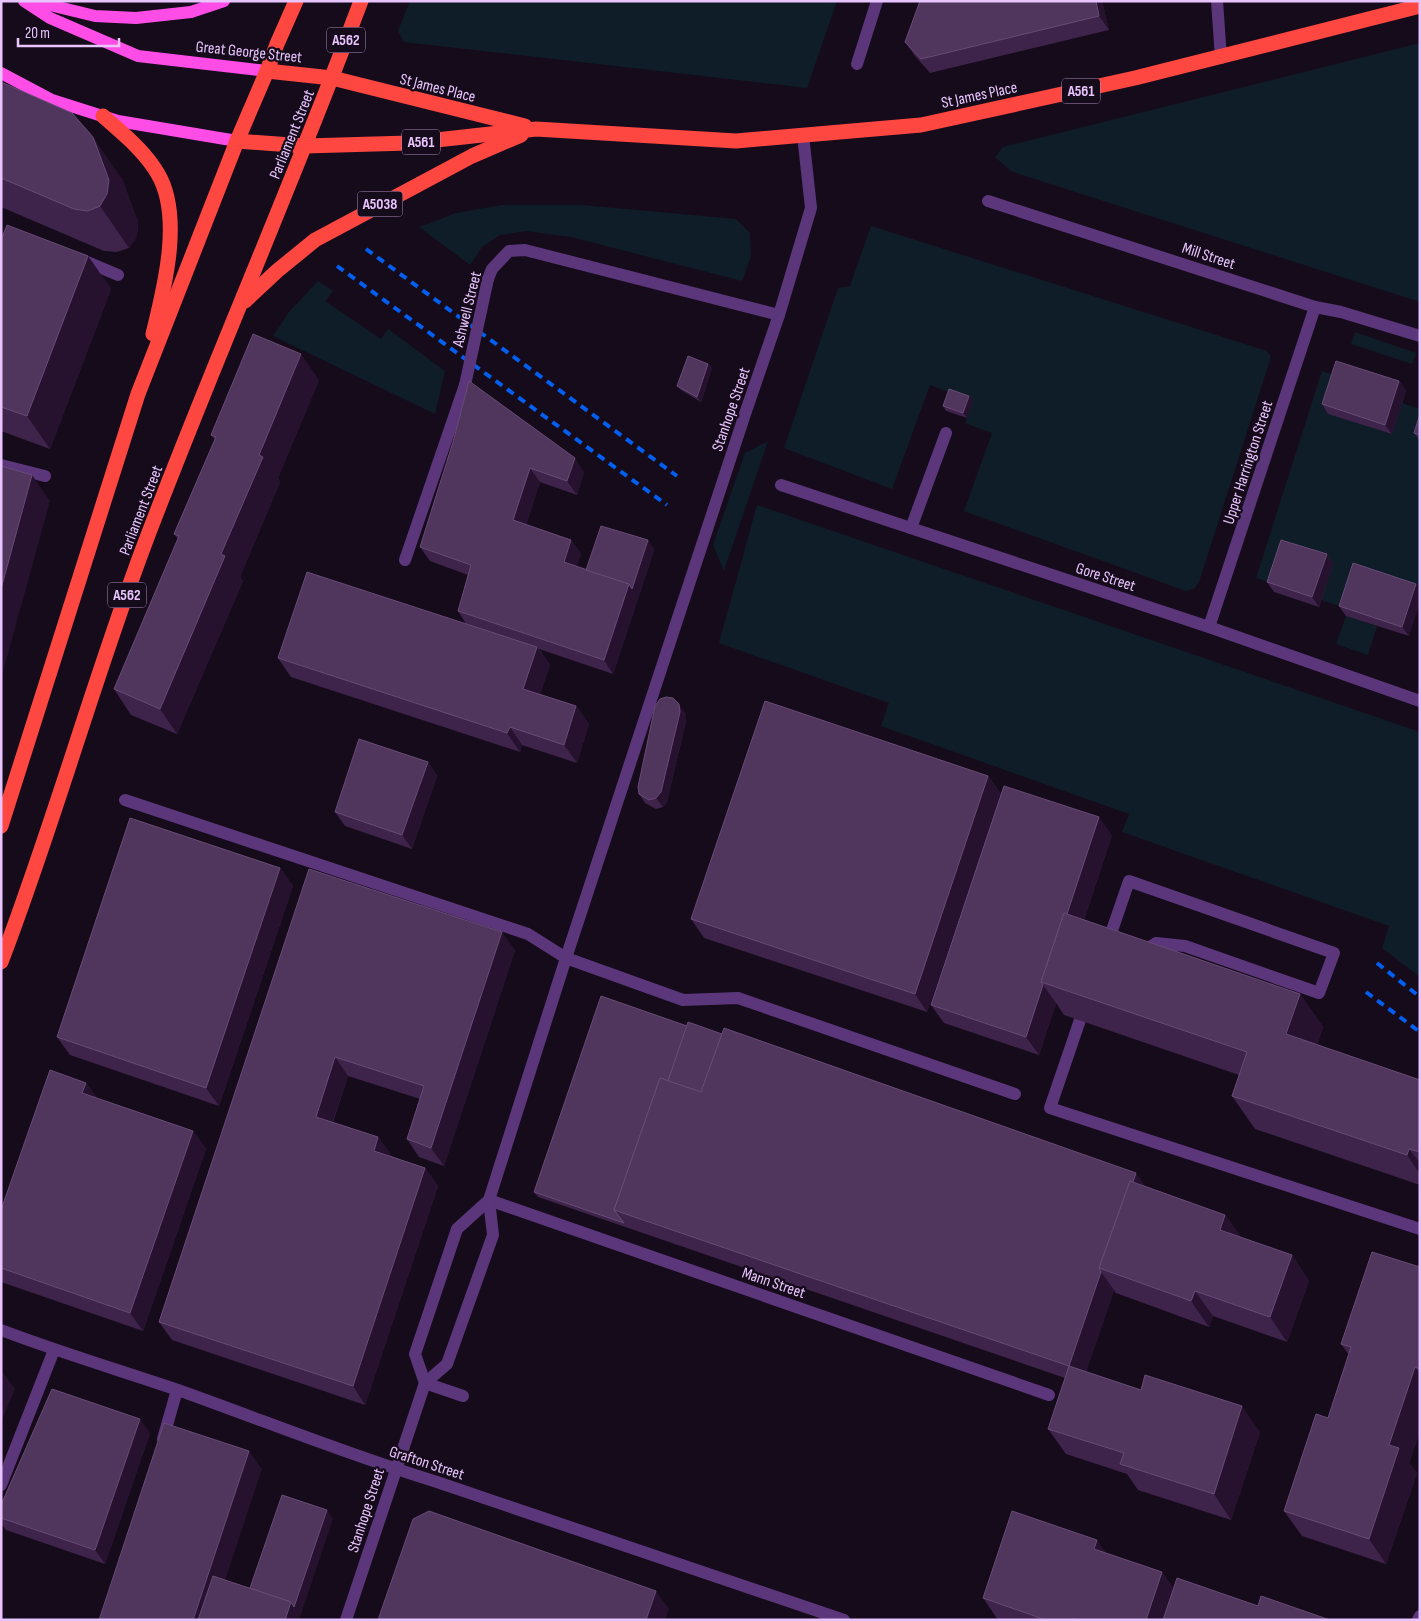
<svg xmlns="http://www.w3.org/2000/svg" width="1421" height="1621" font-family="'Sofia Sans Condensed',sans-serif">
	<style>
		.green { fill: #0f1d29 }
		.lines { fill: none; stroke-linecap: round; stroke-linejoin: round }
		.minor { stroke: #5b367a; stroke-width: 12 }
		.major { stroke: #fe4de6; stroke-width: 12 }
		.highway { stroke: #fe4741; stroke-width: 15 }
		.rail { stroke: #015eef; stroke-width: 4; stroke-dasharray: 8 6; stroke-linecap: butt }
		.minor-bridge { stroke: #5b367a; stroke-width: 12 }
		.wall { fill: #3e234a }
		.shaded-wall { fill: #26122f }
		.building { fill: #50355d; stroke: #684b76 }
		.labels { text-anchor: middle; stroke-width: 4.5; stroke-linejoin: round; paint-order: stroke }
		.shield { fill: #160b1b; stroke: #aa8dbb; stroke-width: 1 }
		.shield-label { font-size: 15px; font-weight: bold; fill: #e9c5ff }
		.street-label { font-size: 16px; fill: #e9c5ff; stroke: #160b1b }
	</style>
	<rect width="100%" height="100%" fill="#160b1b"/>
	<g class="green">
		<polygon points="410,1 837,1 807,88 404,42 398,31"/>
		<polygon points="1420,43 1420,302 1019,174 1011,171 995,157 1003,147"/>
		<polygon points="502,205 582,205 736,219 750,233 751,256 742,281 571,237 526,231 500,235 482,247 470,265 419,227 456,213"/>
		<polygon points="871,226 1267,351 1270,355 1270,360 1199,582 1194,589 1186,591 964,511 992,433 965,423 973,401 930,385 892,489 784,448 838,288 850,286"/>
		<polygon points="318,281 333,291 325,301 381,339 388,329 445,371 435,414 273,336 289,312"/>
		<polygon points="1355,332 1416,353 1412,364 1351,344"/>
		<polygon points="1322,371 1340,377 1391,434 1402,403 1420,409 1420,592 1348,609 1256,578"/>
		<polygon points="768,441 724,571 713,545 745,453"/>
		<polygon points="757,505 1420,732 1420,977 1382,948 1389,926 1122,832 1129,814 881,726 889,703 719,643"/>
		<polygon points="1346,616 1377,626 1368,655 1336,644"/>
	</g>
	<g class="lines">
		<g class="minor">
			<polyline points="1217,1 1221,58"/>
			<polyline points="857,64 877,1"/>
			<polyline points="988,201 1315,307 1341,312 1420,336"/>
			<polyline points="80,259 118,275"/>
			<polyline points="488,279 492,269 509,251 525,250 779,315"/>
			<polyline points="1,465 45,476"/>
			<polyline points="781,485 1209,627 1420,701"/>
			<polyline points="911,528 946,433"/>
			<polyline points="405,560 465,385"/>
			<polyline points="1209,627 1315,307"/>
			<polyline points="125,800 528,934 566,958 683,1000 738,998 1015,1094"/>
			<polyline points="1107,945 1129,881 1334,953 1319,993 1185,946 1156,943 1143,951 1141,954"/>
			<polyline points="1080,1020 1050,1108 1420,1229"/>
			<polyline points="489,1200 1049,1395"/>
			<path d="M 1,1330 C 59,1352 119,1370 178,1390 C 265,1421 351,1456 440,1483 L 844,1620"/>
			<polyline points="425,1383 447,1364 493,1235 489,1200 566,958 745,414 779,315 811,208 803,135"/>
			<polyline points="425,1383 415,1354 457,1229 489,1200"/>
			<polyline points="425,1383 463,1396"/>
			<polyline points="163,1439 177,1390"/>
			<polyline points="1,1485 54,1350"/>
			<polyline points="346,1620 425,1383"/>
			<polyline points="1418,1620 1420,1616"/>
		</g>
		<g class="major">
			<polyline points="24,1 50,18 138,56 267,71"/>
			<polyline points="33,1 95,16 136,18 191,12 224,1"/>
			<polyline points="1,73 52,100 118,121 237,141"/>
		</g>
		<g class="highway">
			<polyline points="267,71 332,78 525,126"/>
			<path d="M 103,116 C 122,133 145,151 158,174 C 183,217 164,289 153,334"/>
			<polyline points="237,141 305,146 409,143 536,129 736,141 921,125 1135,78 1420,6"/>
			<polyline points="245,301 277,271 315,240 472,156 521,135"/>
			<polyline points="1,826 138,394 237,141 267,71 277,44 296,1"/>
			<path d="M 1,962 C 54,824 93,681 145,543 C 214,361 293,183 361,1"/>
		</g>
		<g class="rail">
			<polyline points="366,249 677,476"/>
			<polyline points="337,266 667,505"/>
			<polyline points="1377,963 1420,997"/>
			<polyline points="1366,992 1420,1032"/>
		</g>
		<polyline class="minor-bridge" points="465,385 488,279"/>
	</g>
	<g class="wall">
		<polygon points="1102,1 1109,30 930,73 915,56 905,42"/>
		<polygon points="1,82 122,179 138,222 137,236 129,248 117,252 104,251 1,207"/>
		<polygon points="1,240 88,256 111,289 50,449 1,431"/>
		<polygon points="708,364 712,368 701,402 681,390 677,386"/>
		<polygon points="319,380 278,478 280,482 240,577 243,581 177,734 131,715 114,689 178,539 174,534 215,440 211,435"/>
		<polygon points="1399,381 1406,391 1392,434 1328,414 1322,404"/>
		<polygon points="973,401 967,418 946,411 943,406"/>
		<polygon points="1420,414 1420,441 1414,433"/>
		<polygon points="453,442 584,472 577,495 540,482 526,525 571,540 581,554 576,567 586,570 648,540 654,550 613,674 539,649 550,665 540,694 576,706 589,724 577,763 522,745 520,752 291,677 278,658 466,624 458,611 468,575 430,561 420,547"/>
		<polygon points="1327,554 1333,564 1319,607 1274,592 1267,582"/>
		<polygon points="1416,584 1409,636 1346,616 1339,606"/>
		<polygon points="686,714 686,721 667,802 663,807 656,809 645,803 639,794"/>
		<polygon points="428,762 437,776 412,849 345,826 335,812"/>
		<polygon points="988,776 1001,794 927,1012 704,938 691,919"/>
		<polygon points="1112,835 1084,920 1300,994 1323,1027 1317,1045 1420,1080 1420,1185 1255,1129 1232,1096 1239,1075 1064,1015 1056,1003 1039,1055 944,1023 931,1005"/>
		<polygon points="280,868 293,886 219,1106 70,1055 57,1037"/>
		<polygon points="309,869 515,950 444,1166 419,1157 407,1139 420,1099 348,1076 333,1122 378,1137 391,1155 391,1156 425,1168 438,1186 365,1405 172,1340 159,1322"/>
		<polygon points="86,1083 97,1098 193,1131 206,1149 143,1331 1,1282 1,1210"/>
		<polygon points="1145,1186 1225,1215 1241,1237 1292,1255 1309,1281 1287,1342 1213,1316 1209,1327 1116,1293 1114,1290 1086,1372 1260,1432 1231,1520 1138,1490 1127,1474 1066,1454 1048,1429 1065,1378 538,1197 534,1192"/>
		<polygon points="1420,1267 1420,1431 1409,1463 1417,1473 1386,1564 1302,1536 1284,1511 1328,1418 1349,1355 1341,1344"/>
		<polygon points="150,1433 105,1564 6,1530 1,1523 1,1505"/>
		<polygon points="1106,1553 1162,1572 1173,1588 1258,1606 1330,1620 998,1620 983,1598"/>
	</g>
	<g class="shaded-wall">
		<polygon points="1096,1 1102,1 1109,30 1099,16"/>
		<polygon points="93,137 122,179 138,222 137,236 129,248 100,206"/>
		<polygon points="88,256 111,289 50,449 27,416"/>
		<polygon points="301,354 319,380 278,478 280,482 240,577 243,581 177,734 160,709 221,554 259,455"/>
		<polygon points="708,364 712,368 701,402 697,397"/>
		<polygon points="1399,381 1406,391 1392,434 1385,425"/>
		<polygon points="969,396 973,401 967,418 963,413"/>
		<polygon points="575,458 584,472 577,495 567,481"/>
		<polygon points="530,468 540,482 523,534 513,520"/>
		<polygon points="32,475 50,501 1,679 1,589"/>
		<polygon points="571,540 581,554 573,576 564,562"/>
		<polygon points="648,540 654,550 613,674 604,660 629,584"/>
		<polygon points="1327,554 1333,564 1319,607 1312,597"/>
		<polygon points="1416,584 1420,588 1420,603 1409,636 1402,627"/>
		<polygon points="537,647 550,665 536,707 523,689"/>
		<polygon points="679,704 686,714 686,721 667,802 663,807 656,798"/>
		<polygon points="576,706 589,724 577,763 564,745"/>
		<polygon points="510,727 522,745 520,752 507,733"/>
		<polygon points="428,762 437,776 412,849 402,835"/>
		<polygon points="988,776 1001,794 927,1012 915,994"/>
		<polygon points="1099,817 1112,835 1061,989 1044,983"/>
		<polygon points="280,868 293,886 219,1106 206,1088"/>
		<polygon points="502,932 515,950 444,1166 431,1148"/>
		<polygon points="1043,985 1056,1003 1039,1055 1026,1037"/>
		<polygon points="1300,994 1323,1027 1309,1067 1286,1034"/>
		<polygon points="335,1057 348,1076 328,1135 316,1117"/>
		<polygon points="86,1083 99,1101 82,1093"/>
		<polygon points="193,1131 206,1149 143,1331 130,1313"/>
		<polygon points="378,1137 391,1155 387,1169 374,1151"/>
		<polygon points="1409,1149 1420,1163 1420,1174 1407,1155"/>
		<polygon points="425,1168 438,1186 365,1405 353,1386"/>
		<polygon points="1136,1173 1149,1191 1102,1270"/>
		<polygon points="1225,1215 1243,1240 1220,1230"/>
		<polygon points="1292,1255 1309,1281 1287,1342 1270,1317"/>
		<polygon points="1101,1272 1114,1290 1082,1384 1069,1366"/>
		<polygon points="1195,1291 1213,1316 1209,1327 1191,1301"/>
		<polygon points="1415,1367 1420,1374 1420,1431 1409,1463 1417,1473 1386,1564 1369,1539 1389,1445"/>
		<polygon points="2,1371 15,1389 1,1422 1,1373"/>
		<polygon points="1242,1406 1260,1432 1231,1520 1214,1494"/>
		<polygon points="140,1419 150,1433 105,1564 95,1550"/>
		<polygon points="249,1451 262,1469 212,1620 193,1620"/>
		<polygon points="327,1510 333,1519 299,1620 285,1620 291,1602"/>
		<polygon points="1097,1540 1115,1565 1094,1549"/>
		<polygon points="1162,1572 1180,1597 1173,1620 1146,1620"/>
		<polygon points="656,1591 669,1609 665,1620 646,1620"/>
	</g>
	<g class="building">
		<polygon points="920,1 1096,1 1099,16 921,59 905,42"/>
		<polygon points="1,82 72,113 93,137 109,180 107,194 100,206 88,211 74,209 1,178"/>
		<polygon points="7,225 88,256 27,416 1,407 1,240"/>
		<polygon points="253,334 301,354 259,455 263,457 221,554 225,556 160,709 114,689 179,536 174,534 216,437 211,435"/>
		<polygon points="688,356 708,364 697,397 677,386"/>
		<polygon points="1336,361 1399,381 1385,425 1322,404"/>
		<polygon points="469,381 575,458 567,481 530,468 513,520 571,540 564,562 629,584 604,660 458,611 471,565 420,547 453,442"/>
		<polygon points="949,389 969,396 963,413 943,406"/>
		<polygon points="1420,414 1420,435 1414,433"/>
		<polygon points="1,466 32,475 1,589"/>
		<polygon points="601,526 648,540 632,589 629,584 586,570"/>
		<polygon points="1281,540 1327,554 1312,597 1267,582"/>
		<polygon points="1353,563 1416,584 1402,627 1339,606"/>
		<polygon points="307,572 537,647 523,689 576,706 564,745 510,727 507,733 278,658"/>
		<polygon points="666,697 673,698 679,704 680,712 661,792 656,798 649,800 639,794 638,787 655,706 660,699"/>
		<polygon points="765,701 988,776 915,994 691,919"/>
		<polygon points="359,739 428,762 402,835 335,812"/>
		<polygon points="1004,786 1099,817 1067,914 1064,913 1041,982 1043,985 1026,1037 931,1005"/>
		<polygon points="130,818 280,868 206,1088 57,1037"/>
		<polygon points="309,869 502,932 431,1148 407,1139 424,1086 335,1057 316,1117 378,1137 374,1151 425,1168 353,1386 159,1322"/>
		<polygon points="1064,913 1300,994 1286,1034 1420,1080 1420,1152 1409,1149 1407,1155 1232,1096 1247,1052 1041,982"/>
		<polygon points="601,996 687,1026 668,1081 660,1078 614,1210 624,1223 534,1192"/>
		<polygon points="688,1022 722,1034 701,1092 668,1081"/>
		<polygon points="724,1028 1136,1173 1133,1182 1130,1181 1099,1268 1101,1272 1069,1366 614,1210 660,1078 701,1092"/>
		<polygon points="50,1070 86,1083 82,1093 193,1131 130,1313 1,1268 1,1210"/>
		<polygon points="1130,1181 1225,1215 1220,1230 1292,1255 1270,1317 1195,1291 1191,1301 1099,1268"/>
		<polygon points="1372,1252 1420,1267 1420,1369 1415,1367 1389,1445 1399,1448 1369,1539 1284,1511 1316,1414 1328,1418 1351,1347 1341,1344"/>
		<polygon points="1069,1366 1141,1390 1145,1375 1242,1406 1214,1494 1120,1464 1124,1453 1048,1429"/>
		<polygon points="52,1389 140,1419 95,1550 1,1518 1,1505"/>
		<polygon points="164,1423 249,1451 193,1620 99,1620"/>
		<polygon points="282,1495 327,1510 294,1607 291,1602 250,1588"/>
		<polygon points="429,1511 656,1591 646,1620 378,1620 413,1519"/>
		<polygon points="1012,1511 1097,1540 1094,1549 1162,1572 1146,1620 1078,1620 1073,1618 1072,1620 1046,1620 983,1598"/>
		<polygon points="213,1576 291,1602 285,1620 198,1620"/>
		<polygon points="1177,1578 1258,1606 1261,1596 1330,1620 1163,1620"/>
	</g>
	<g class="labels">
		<g class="shield">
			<rect x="327" y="27.5" width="38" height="25" rx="4"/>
			<rect x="1062" y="78.5" width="38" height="25" rx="4"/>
			<rect x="402" y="129.5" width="38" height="25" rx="4"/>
			<rect x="357.5" y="191.5" width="45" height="25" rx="4"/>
			<rect x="108" y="582.5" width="38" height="25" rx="4"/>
		</g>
		<g class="shield-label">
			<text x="346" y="45">A562</text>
			<text x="1081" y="96">A561</text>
			<text x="421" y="147">A561</text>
			<text x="380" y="209">A5038</text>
			<text x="127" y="600">A562</text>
		</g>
		<g class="street-label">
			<text transform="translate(249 51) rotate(6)" y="6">Great George Street</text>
			<text transform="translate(438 87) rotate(14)" y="6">St James Place</text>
			<text transform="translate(979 94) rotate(-12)" y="6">St James Place</text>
			<text transform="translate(291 134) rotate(-68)" y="6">Parliament Street</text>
			<text transform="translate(1209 255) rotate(18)" y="6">Mill Street</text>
			<text transform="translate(466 309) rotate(-76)" y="6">Ashwell Street</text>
			<text transform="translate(730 409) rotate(-71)" y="6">Stanhope Street</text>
			<text transform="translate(1247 462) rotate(-72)" y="6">Upper Harrington Street</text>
			<text transform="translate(140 510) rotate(-69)" y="6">Parliament Street</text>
			<text transform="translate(1106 576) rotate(18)" y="6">Gore Street</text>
			<text transform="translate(774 1282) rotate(19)" y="6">Mann Street</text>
			<text transform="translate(427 1462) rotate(18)" y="6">Grafton Street</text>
			<text transform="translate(365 1510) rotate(-72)" y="6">Stanhope Street</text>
		</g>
	</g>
	<rect width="1421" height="1621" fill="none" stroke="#e9c5ff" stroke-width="5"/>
	<path d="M18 38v8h101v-8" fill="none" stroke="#e9c5ff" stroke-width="2.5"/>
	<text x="25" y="38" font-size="15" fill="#e9c5ff" stroke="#160b1b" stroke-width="4" paint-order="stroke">20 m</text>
</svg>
